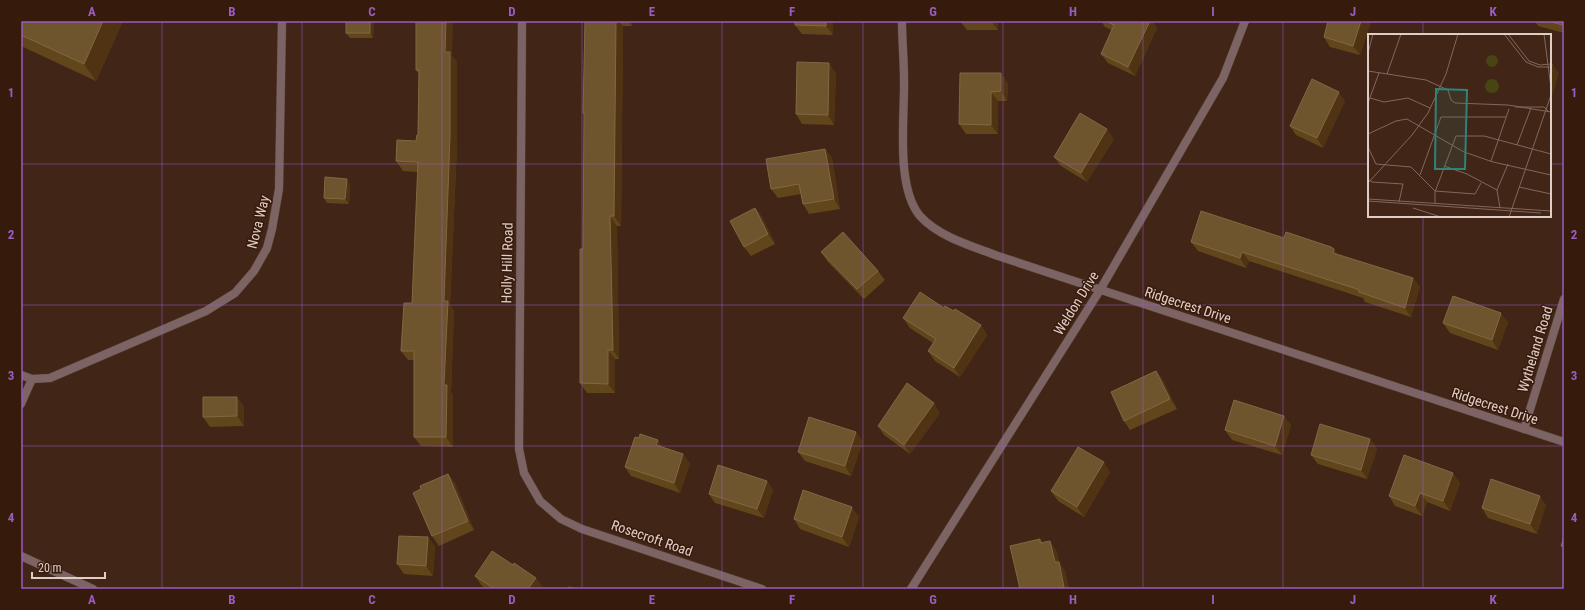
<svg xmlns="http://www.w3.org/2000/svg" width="1585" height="610" font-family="'Roboto Condensed',sans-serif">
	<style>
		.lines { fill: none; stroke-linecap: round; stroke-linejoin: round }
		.minor-casing { stroke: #5a4033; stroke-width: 9 }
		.tertiary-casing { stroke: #5a4033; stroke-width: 9 }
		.minor { stroke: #7c6464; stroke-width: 8 }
		.tertiary { stroke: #7c6464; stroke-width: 8 }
		.wall { fill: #62461b }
		.shaded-wall { fill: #4f3312 }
		.building { fill: #6f552d; stroke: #816845 }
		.grid { fill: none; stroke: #995cc1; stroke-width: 1; stroke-opacity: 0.55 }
		.labels { text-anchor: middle; stroke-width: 3; stroke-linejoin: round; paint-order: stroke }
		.street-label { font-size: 14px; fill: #e0cdc5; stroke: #361b0d }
		.inset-road { fill: none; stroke: #81685d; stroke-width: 1 }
		.view { fill: #2e837b; fill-opacity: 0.15; stroke: #2e837b; stroke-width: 2 }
		.inset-edge { fill: none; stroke: #e0cdc5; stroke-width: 2 }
		.neatline { fill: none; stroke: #995cc1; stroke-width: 1.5 }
		.grid-label { font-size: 13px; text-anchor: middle; font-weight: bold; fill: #995cc1 }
	</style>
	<rect width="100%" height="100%" fill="#412517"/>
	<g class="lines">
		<defs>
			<g id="minor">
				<polyline points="522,21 519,449 524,473 540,501 561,519 582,529 762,589"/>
				<path d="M 902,21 C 902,40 904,60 904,79 C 905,116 895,186 920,216 C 939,237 972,246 998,256 L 1564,442"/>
				<polyline points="1524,429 1564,299"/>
				<polyline points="911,589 1100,290 1223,78 1245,21"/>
			</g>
			<g id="tertiary">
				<polyline points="21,375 32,379 50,378 206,311 235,293 254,271 267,248 272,229 279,189 282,21"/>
				<polyline points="21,404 32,379"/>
				<polyline points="21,556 93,589"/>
			</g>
		</defs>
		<use href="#minor" class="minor-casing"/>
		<use href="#tertiary" class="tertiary-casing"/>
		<use href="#minor" class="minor"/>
		<use href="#tertiary" class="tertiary"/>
	</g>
	<g class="wall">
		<polygon points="21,21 123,21 96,81 21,46"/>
		<polygon points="346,21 374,21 373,38 350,38 346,33"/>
		<polygon points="585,21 632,21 632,26 623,26 621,226 617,226 619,359 615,359 615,393 587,393 580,383 583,249 584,115 583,113"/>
		<polygon points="833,21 833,35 802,34 795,25"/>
		<polygon points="960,21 998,21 998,30 967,30"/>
		<polygon points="1101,21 1152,21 1157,28 1135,76 1108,63 1101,54 1112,30 1105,27"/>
		<polygon points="1328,21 1371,21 1360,55 1330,47 1324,37"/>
		<polygon points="1535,21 1564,21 1564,33 1538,26"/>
		<polygon points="452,56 457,62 457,146 450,305 454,311 451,392 453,395 453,447 421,446 414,437 414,360 408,360 401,351 412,303 418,172 403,171 396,161 416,141 418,135 419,74 416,70"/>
		<polygon points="836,73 834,125 802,124 796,114"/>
		<polygon points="960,73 1008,83 1007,101 998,101 998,134 966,134 959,124"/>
		<polygon points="1345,101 1323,148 1296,135 1290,126"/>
		<polygon points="1114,139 1087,182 1061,166 1054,157"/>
		<polygon points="825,149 832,158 840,209 809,214 803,204 801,194 778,198 771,189"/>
		<polygon points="350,184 349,204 327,203 324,198"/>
		<polygon points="755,208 762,217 775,244 751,256 744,247"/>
		<polygon points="1284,238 1334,249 1338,255 1413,278 1420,287 1411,317 1365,302 1363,298 1249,261 1246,268 1198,251 1191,242"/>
		<polygon points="821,252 878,271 885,280 864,299 828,262"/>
		<polygon points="944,308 954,311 981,325 987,335 960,377 935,361 928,351 933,343 910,328 903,318"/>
		<polygon points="1508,322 1498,350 1450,333 1443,323"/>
		<polygon points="1156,371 1163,380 1177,409 1130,430 1124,421"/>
		<polygon points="244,406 244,426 210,427 203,417"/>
		<polygon points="940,413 910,454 884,435 878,426"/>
		<polygon points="1284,416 1291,425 1282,455 1232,440 1225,430"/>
		<polygon points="1370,439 1377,449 1367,479 1318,464 1311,455"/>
		<polygon points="863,441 851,476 805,461 798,452"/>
		<polygon points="664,448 683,454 690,464 680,493 631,476 625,467"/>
		<polygon points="1110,472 1084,517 1058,501 1051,491"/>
		<polygon points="448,474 455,483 474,530 439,546 432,536 421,489"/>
		<polygon points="767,481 773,490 764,518 715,503 709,494"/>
		<polygon points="1460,483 1450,511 1427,502 1422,516 1395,506 1389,496"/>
		<polygon points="1546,505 1537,534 1488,518 1482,508"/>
		<polygon points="859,517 849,547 800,529 794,519"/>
		<polygon points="428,537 435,547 433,576 404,574 397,564"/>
		<polygon points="1040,539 1042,542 1056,550 1059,562 1065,571 1069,589 1020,589"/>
		<polygon points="475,576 543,587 542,589 487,589 482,586"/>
	</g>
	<g class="shaded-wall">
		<polygon points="103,21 123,21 96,81 84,64"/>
		<polygon points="370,21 374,21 373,38 370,33"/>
		<polygon points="446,21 453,21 452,56 457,62 457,146 450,305 454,311 451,392 453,395 453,447 446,437 444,385 444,301 445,52"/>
		<polygon points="616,21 619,21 623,26 621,226 614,216"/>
		<polygon points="628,21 632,21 632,26"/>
		<polygon points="826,21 833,21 833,35 826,26"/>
		<polygon points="991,21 998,21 998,30"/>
		<polygon points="1150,21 1152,21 1157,28 1135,76 1128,67"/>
		<polygon points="1361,21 1371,21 1360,55 1353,46"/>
		<polygon points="829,63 836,73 834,125 828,115"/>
		<polygon points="1552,64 1559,73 1550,103 1550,72"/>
		<polygon points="1001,73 1008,83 1007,101 1001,91"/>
		<polygon points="991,92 998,101 998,134 991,125"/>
		<polygon points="1339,92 1345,101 1323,148 1317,138"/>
		<polygon points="1107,129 1114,139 1087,182 1081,173"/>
		<polygon points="825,149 832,158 840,209 834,199"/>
		<polygon points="347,179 350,184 349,204 345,199"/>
		<polygon points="755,208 762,217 775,244 768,234"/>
		<polygon points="610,216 617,226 619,359 613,350"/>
		<polygon points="1334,249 1341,259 1333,253"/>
		<polygon points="1242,252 1249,261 1246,268 1240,258"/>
		<polygon points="1413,278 1420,287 1411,317 1405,308"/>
		<polygon points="1501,313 1508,322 1498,350 1492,340"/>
		<polygon points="981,325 987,335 960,377 954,368"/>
		<polygon points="608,350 615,359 615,393 608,384"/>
		<polygon points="1156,371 1163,380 1177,409 1170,399"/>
		<polygon points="237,397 244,406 244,426 237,416"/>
		<polygon points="934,403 940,413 910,454 904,445"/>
		<polygon points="1284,416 1291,425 1282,455 1275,446"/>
		<polygon points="856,432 863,441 851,476 845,466"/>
		<polygon points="1370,439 1377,449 1367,479 1361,470"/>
		<polygon points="658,440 665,450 656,445"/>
		<polygon points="683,454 690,464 680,493 674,483"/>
		<polygon points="1104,462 1110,472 1084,517 1077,507"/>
		<polygon points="1453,473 1460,483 1450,511 1443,501"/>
		<polygon points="448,474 455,483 474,530 468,521"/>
		<polygon points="767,481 773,490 764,518 757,509"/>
		<polygon points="1420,493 1427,502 1422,516 1415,506"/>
		<polygon points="1540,496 1546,505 1537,534 1530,524"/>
		<polygon points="852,507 859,517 849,547 842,537"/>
		<polygon points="428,537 435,547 433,576 426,566"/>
		<polygon points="1050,541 1056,550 1059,562 1065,571 1069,589 1066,589 1064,587 1055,562"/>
		<polygon points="536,578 543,587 542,589 528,589"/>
	</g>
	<g class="building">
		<polygon points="21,21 103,21 84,64 21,35"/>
		<rect x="346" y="21" width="24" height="12"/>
		<polygon points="416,21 446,21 445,52 450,52 450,136 444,301 448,301 444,385 447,385 446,437 414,437 414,351 401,351 404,303 412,303 418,162 396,161 397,140 416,141 417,135 418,135 419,70 416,70"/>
		<polygon points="585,21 616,21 614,216 610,216 613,350 608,350 608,384 580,383 580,249 583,249 584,113 583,113"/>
		<polygon points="795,21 826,21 826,26 795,25"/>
		<polygon points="1106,21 1150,21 1128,67 1101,54 1114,25"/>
		<polygon points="1328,21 1361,21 1353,46 1324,37"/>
		<polygon points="1549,21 1563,21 1562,25"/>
		<polygon points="797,62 829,63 828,115 796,114"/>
		<polygon points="1550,63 1552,64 1550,72"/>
		<polygon points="960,73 1001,73 1001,91 991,92 991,125 959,124"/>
		<polygon points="1312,79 1339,92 1317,138 1290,126"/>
		<polygon points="1080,113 1107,129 1081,173 1054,157"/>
		<polygon points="825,149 834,199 803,204 799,184 771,189 766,159"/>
		<polygon points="325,177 347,179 345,199 324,198"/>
		<polygon points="755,208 768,234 744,247 730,221"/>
		<polygon points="1201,211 1284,238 1286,232 1331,247 1334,249 1333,253 1413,278 1405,308 1359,292 1359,290 1357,289 1242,252 1240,258 1191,242"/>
		<polygon points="843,232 878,271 857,289 821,252"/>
		<polygon points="920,292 944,308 945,306 954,311 955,309 981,325 954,368 928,351 936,339 903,318"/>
		<polygon points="1453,296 1501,313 1492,340 1443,323"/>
		<polygon points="1156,371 1170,399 1124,421 1111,392"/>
		<polygon points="907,383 934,403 904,445 878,426"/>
		<polygon points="203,397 237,397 237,416 203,417"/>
		<polygon points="1234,400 1284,416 1275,446 1225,430"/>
		<polygon points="809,417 856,432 845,466 798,452"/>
		<polygon points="1320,424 1370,439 1361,470 1311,455"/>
		<polygon points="640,434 658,440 656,445 683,454 674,483 625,467 635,437 639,438"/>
		<polygon points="1078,447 1104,462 1077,507 1051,491"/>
		<polygon points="1404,455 1453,473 1443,501 1420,493 1415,506 1389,496"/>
		<polygon points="718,465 767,481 757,509 709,494"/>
		<polygon points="448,474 468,521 432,536 413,493 421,489 420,486"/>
		<polygon points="1491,479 1540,496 1530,524 1482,508"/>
		<polygon points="803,490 852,507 842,537 794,519"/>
		<polygon points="399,536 428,537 426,566 397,564"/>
		<polygon points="1564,537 1564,547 1561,546"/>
		<polygon points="1040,539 1040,543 1050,541 1055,562 1059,562 1064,587 1055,589 1020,589 1010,546"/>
		<polygon points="492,551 513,565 514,563 536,578 528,589 495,589 475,576"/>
		<polygon points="569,587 576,589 568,589"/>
	</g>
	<path class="grid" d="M 162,21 L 162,589M 302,21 L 302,589M 442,21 L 442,589M 582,21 L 582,589M 722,21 L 722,589M 863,21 L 863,589M 1003,21 L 1003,589M 1143,21 L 1143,589M 1283,21 L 1283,589M 1423,21 L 1423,35M 21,164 L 1369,164M 1550,164 L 1564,164M 1423,216 L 1423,589M 21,305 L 1564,305M 21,446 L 1564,446"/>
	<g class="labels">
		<g class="street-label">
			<text transform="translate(258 222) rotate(-76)" y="5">Nova Way</text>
			<text transform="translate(507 263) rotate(-89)" y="5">Holly Hill Road</text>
			<text transform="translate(1076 303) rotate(-58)" y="5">Weldon Drive</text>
			<text transform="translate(1188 305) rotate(18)" y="5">Ridgecrest Drive</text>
			<text transform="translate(1535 349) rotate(-73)" y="5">Wytheland Road</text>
			<text transform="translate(1495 406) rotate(18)" y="5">Ridgecrest Drive</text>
			<text transform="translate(652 538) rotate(19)" y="5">Rosecroft Road</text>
		</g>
	</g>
	<g transform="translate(1368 34)">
		<rect width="183" height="183" fill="#412517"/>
		<path d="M118 27a6 6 0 1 1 12 0a6 6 0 1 1-12 0ZM117 52a7 7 0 1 1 14 0a7 7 0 1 1-14 0Z" fill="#484414"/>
		<path class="inset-road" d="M 136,0 L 158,28 L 170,33 L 183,33M 140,0 L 161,27 L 172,31 L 183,30M 176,0 L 183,54M 0,19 L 5,0M 0,37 L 58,46 L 80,56 L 83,66 L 87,69 L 140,71 L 183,78M 19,40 L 33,0M 2,64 L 16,68 L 40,64 L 62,74M 0,69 L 11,39M 147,73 L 176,73 L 181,78M 0,100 L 28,87 L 39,85 L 96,118 L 125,128 L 183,141M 149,111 L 163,74M 0,113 L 8,130 L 43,133 L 67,157 L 107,160 L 113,149M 123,127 L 141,75M 76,132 L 99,140 L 129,156M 52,141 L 73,83 L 138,83M 0,145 L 4,148 L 35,150 L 31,168M 0,149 L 44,101 L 60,79 L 78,40 L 90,0M 151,153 L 183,160M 0,165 L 183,177M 0,167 L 173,179M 67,169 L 67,158 L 88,102 L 116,102 L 183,120M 45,174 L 73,183M 132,174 L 129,156 L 140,130M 141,183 L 183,61"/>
		<path class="view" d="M 68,55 L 99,56 L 97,135 L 67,135 Z"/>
		<rect width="183" height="183" class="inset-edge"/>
	</g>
	<rect width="1585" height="610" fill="none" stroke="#361b0d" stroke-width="44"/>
	<path d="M32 572v6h73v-6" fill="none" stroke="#e0cdc5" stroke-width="2"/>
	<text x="38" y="572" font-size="12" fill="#e0cdc5" stroke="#361b0d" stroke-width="3" paint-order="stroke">20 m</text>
	<rect x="22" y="22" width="1541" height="566" class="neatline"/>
	<g class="grid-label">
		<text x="92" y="16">A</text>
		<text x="232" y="16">B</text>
		<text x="372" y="16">C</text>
		<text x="512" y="16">D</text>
		<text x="652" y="16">E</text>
		<text x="792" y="16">F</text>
		<text x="933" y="16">G</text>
		<text x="1073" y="16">H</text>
		<text x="1213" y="16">I</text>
		<text x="1353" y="16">J</text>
		<text x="1493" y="16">K</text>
		<text x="11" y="97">1</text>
		<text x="1574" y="97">1</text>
		<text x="11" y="239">2</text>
		<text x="1574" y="239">2</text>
		<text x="11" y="380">3</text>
		<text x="1574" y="380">3</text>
		<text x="11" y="522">4</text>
		<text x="1574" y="522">4</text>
		<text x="92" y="604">A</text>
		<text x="232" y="604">B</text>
		<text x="372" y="604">C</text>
		<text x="512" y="604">D</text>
		<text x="652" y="604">E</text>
		<text x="792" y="604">F</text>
		<text x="933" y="604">G</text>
		<text x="1073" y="604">H</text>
		<text x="1213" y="604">I</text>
		<text x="1353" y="604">J</text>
		<text x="1493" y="604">K</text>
	</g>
</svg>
